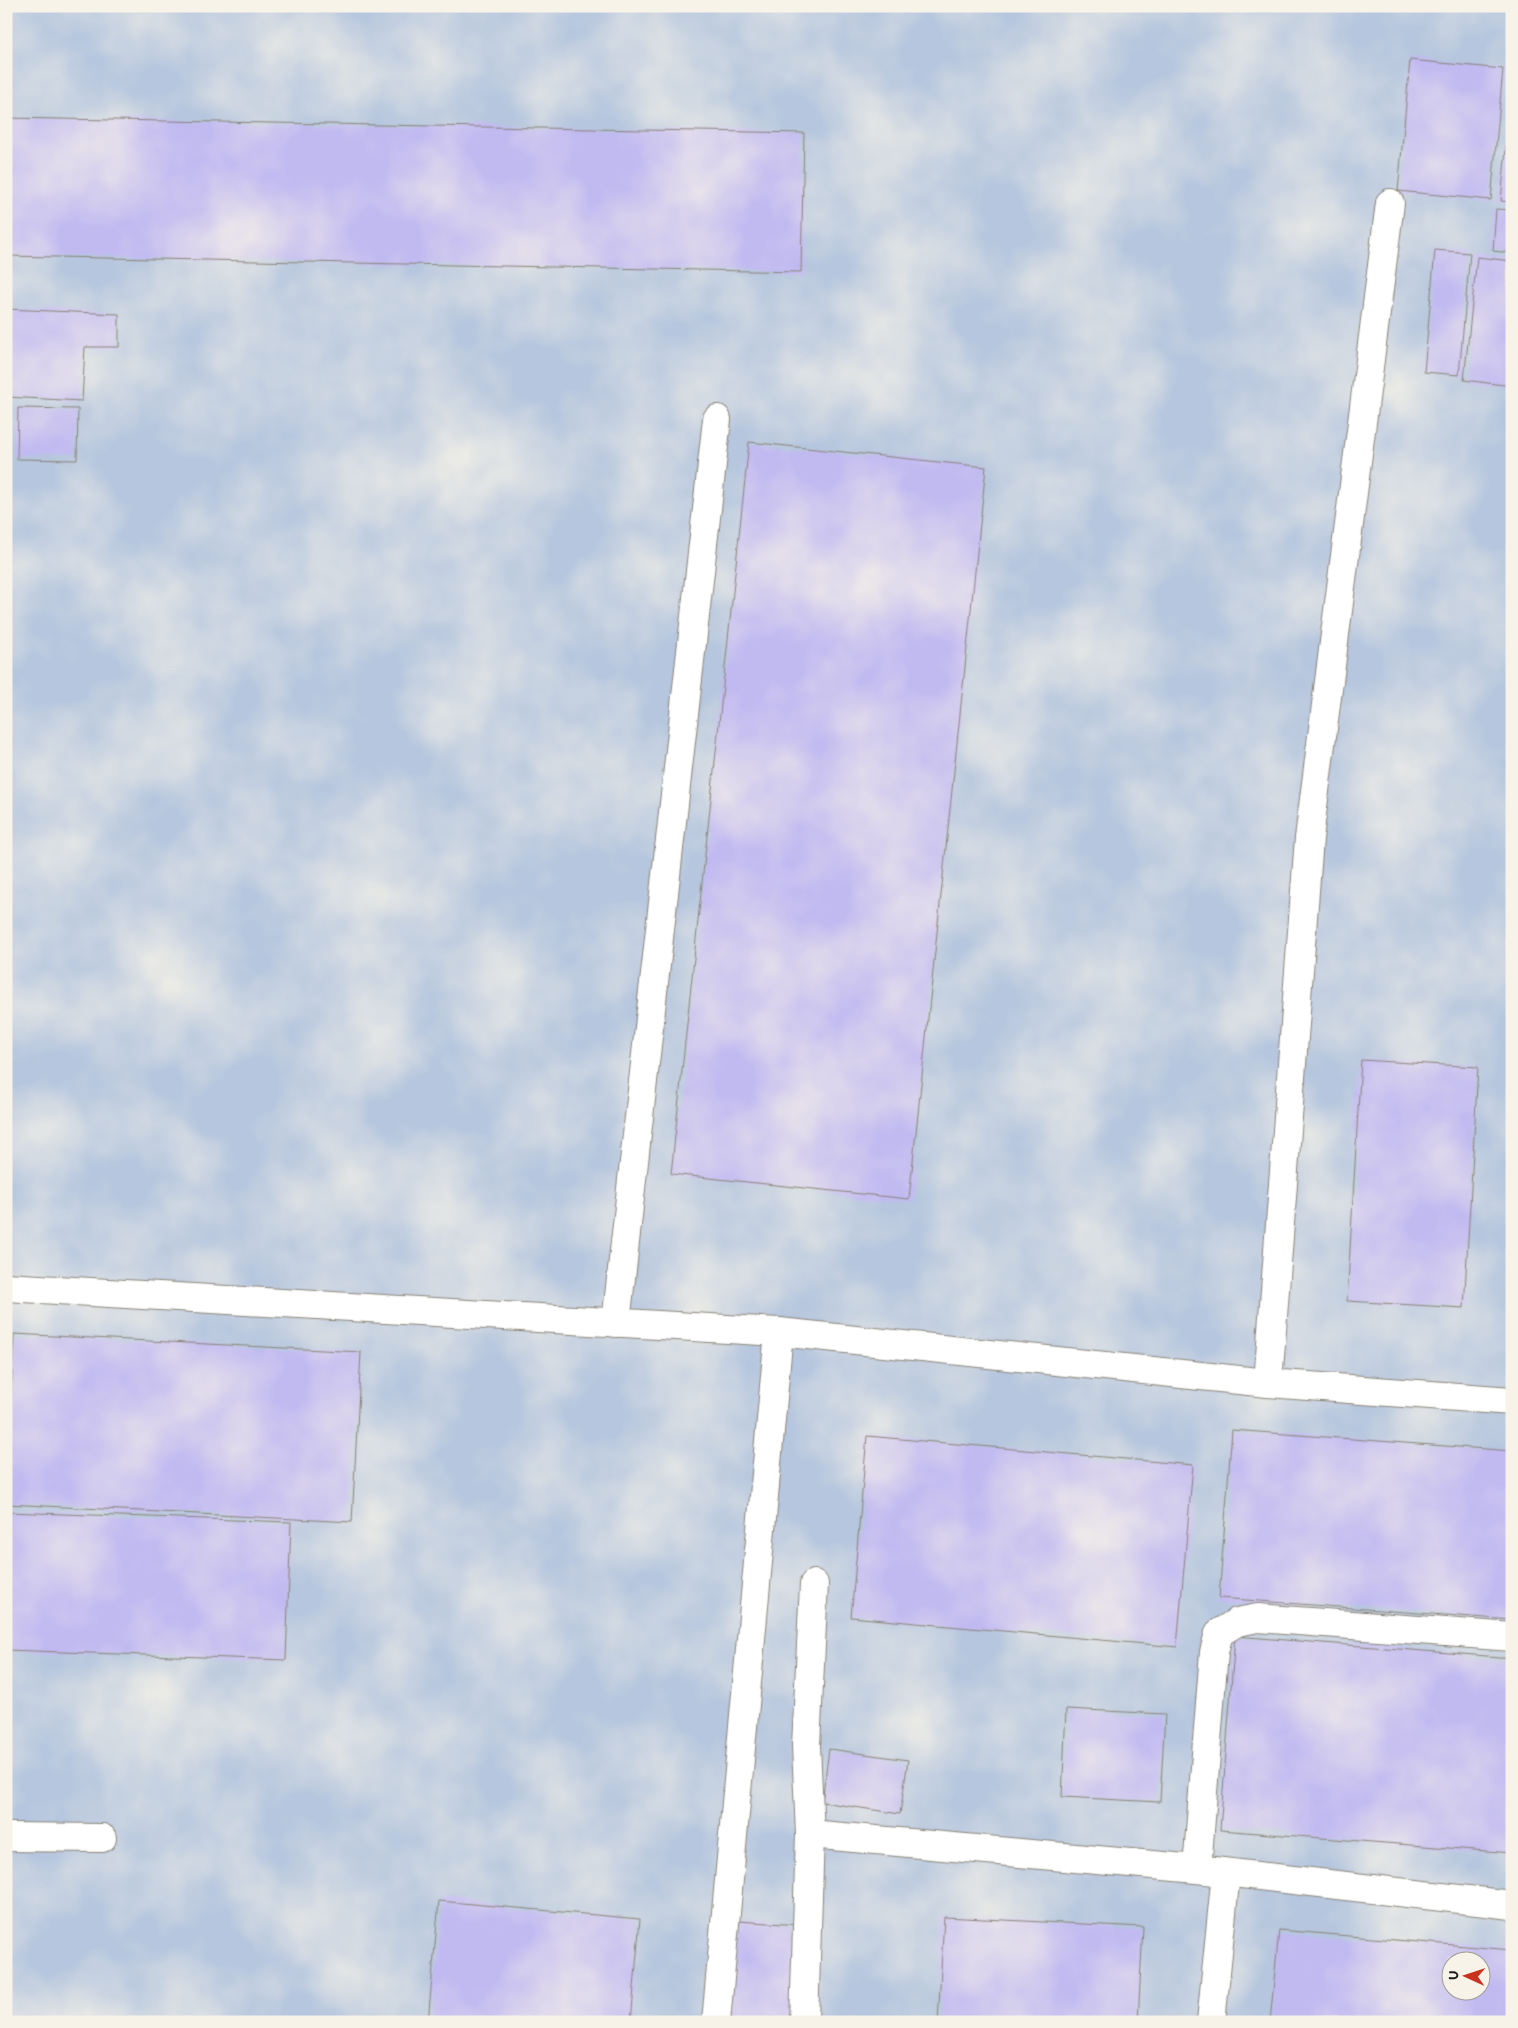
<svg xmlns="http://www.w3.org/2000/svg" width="1518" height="2028" font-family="Itim,sans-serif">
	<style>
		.industrial { fill: #b6c6de; fill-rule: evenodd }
		.building { fill: #c1baf1; fill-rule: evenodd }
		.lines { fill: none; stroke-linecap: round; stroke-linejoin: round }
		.minor-casing { stroke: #888276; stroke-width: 30 }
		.minor { stroke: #fff; stroke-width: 28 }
	</style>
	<rect width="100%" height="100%" fill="#f7f3e8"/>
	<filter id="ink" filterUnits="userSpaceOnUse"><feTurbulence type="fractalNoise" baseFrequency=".02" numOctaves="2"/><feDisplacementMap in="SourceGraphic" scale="10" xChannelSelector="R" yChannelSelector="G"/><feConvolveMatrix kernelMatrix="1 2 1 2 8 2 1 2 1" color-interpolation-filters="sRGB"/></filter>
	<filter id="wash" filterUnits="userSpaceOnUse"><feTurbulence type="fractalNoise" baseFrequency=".0096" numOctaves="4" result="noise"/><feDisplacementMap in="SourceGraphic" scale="20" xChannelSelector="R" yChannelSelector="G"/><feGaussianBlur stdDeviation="1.12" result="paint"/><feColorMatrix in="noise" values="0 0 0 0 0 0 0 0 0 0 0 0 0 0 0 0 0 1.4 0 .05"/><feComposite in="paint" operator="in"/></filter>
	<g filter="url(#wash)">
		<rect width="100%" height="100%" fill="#f5e7d1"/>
		<path class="industrial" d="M 6,6 L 1512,6 L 1512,2022 L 6,2022 ZM 1450,1960 L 1480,1960 L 1480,1990 L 1450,1990 Z"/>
		<g id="blocks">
			<g class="building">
				<polygon points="1410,60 1503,69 1491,200 1398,191"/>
				<polygon points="1510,107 1512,107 1512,202 1501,201"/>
				<polygon points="6,118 804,133 801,272 6,256"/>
				<polygon points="1496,209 1512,210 1512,253 1493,251"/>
				<polygon points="1435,250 1470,253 1459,375 1424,372"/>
				<polygon points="1477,257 1512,261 1512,386 1464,380"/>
				<polygon points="6,309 119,314 119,347 85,347 82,401 6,397"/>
				<polygon points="18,408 78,409 77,460 17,459"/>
				<polygon points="749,442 986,467 909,1199 671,1174"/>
				<polygon points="1361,1060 1478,1067 1464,1308 1347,1301"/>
				<polygon points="14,1334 361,1352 352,1522 6,1504"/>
				<polygon points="1232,1430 1512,1451 1512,1620 1219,1598"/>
				<polygon points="867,1436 1193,1465 1177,1647 851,1617"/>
				<polygon points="6,1512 291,1522 286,1660 6,1650"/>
				<polygon points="1235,1636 1512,1658 1512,1853 1220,1830"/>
				<polygon points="1066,1709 1165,1714 1160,1802 1062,1797"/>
				<polygon points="829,1749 908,1760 900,1814 822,1802"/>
				<polygon points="439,1901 640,1919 631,2022 428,2022"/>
				<polygon points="944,1917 1143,1927 1138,2022 938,2022"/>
				<polygon points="737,1921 801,1925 795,2022 730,2022"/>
				<path d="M 1279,1930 L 1512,1950 L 1512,2022 L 1270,2022 ZM 1450,1960 L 1480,1960 L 1480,1990 L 1450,1990 Z"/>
			</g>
		</g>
	</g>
	<g filter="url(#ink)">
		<use href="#blocks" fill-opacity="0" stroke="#888276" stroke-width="1"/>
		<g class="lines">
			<defs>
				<g id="minor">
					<polyline points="6,1287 779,1332"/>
					<polyline points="616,1323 717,419"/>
					<polyline points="1268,1383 1309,838 1390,203"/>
					<polyline points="810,1834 1197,1869 1512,1905"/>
					<polyline points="6,1837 102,1838"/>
					<polyline points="1197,1869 1214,1652 1219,1633 1237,1622 1258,1618 1512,1637"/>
					<polyline points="716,2022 779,1332 1268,1383 1512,1401"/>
					<polyline points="804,2022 810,1834 806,1746 814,1584"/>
					<polyline points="1211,2022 1226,1873"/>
				</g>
			</defs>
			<use href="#minor" class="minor-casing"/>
			<use href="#minor" class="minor"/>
		</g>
	</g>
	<rect width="1518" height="2028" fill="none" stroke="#f7f3e8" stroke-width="25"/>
	<g transform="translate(1466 1976) rotate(273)"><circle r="24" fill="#f7f3e8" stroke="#9f9d96"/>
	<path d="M0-4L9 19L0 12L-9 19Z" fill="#c8321e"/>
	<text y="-8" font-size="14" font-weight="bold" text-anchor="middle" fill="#1c1c1c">U</text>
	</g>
</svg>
